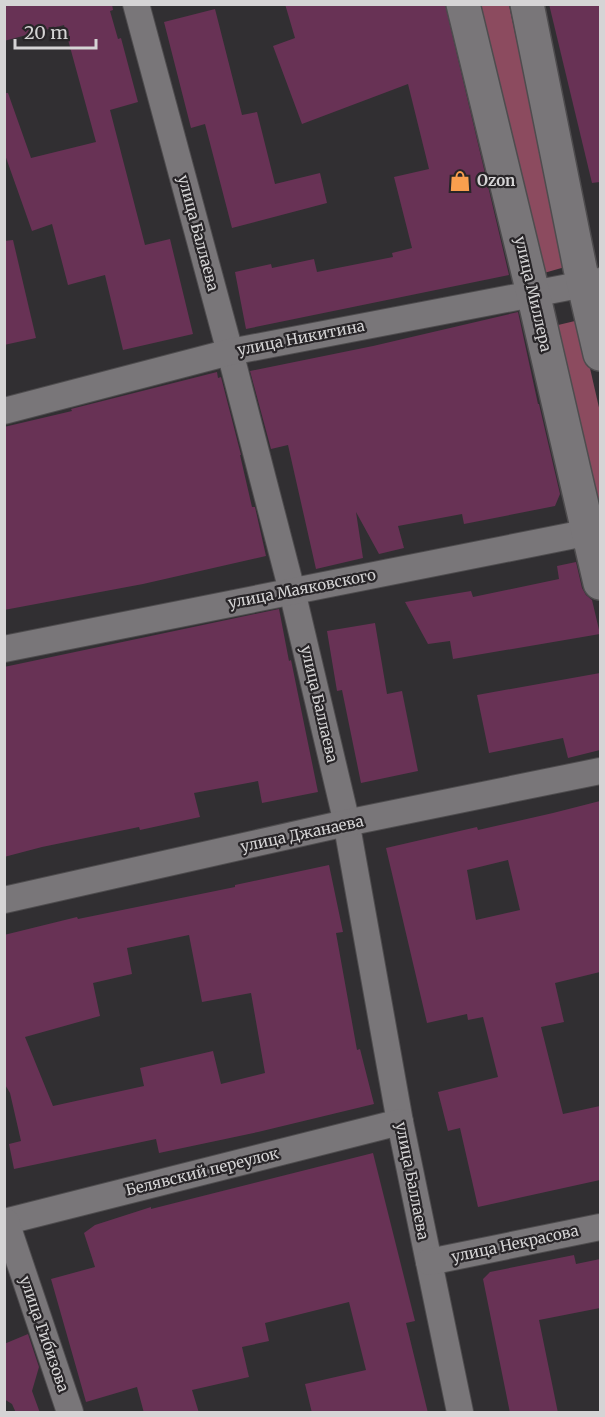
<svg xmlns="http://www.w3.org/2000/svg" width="605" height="1417" font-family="Merriweather,serif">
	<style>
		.forest { fill: #8c4b5f }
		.building { fill: #683255; fill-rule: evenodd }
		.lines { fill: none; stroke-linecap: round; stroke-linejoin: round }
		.street-casing { stroke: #4e4c4e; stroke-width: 28 }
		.secondary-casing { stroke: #4e4c4e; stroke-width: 36 }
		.street { stroke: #797679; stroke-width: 26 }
		.secondary { stroke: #797679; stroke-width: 33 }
		.labels { text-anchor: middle; stroke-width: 4.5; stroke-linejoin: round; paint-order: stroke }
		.poi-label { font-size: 15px; font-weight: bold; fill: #d5d4d5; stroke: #282528; text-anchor: start }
		.street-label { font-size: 15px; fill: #d5d4d5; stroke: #282528 }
	</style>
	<rect width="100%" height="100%" fill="#312f32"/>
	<g class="forest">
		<polygon points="477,5 509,5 565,267 544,273"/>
		<polygon points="579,320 600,412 600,513 554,326"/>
	</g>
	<g class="building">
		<polygon points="4,4 112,4 113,10 110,11 118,39 121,38 138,102 110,110 145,245 170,239 193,334 123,350 105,275 68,285 52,224 32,231 4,152 4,93 8,93 31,158 96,142 64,25 4,41"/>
		<polygon points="285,4 445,4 509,275 246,329 235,272 271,264 272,268 314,259 317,272 393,257 392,253 412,248 394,177 429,169 408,84 302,124 273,46 295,38"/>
		<polygon points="549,4 600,4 600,182 592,183"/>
		<polygon points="215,9 242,115 257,112 275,184 320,173 327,203 232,228 205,124 191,128 164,22"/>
		<polygon points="13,240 36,338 4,345 4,241"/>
		<polygon points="518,312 538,404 539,404 560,494 555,506 464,524 462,514 398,526 404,548 379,554 356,512 363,558 316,569 288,445 271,449 250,371 373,346"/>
		<polygon points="217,372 218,378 221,377 241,455 240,455 252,507 255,507 266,556 143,584 4,610 4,427 72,411 71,409"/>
		<polygon points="576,562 582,588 586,595 592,600 600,634 453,659 450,641 428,644 405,602 471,591 473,597 559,579 557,566"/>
		<polygon points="279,609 289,661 291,660 318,792 262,803 258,781 194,793 200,817 140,830 139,827 42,847 4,857 4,667"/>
		<polygon points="375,623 387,694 402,691 418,771 361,783 342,690 337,691 327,631"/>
		<polygon points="600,673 600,750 568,758 563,738 489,753 477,695"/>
		<path d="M 600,801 L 600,972 L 555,983 L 564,1022 L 541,1027 L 563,1114 L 600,1106 L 600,1180 L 478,1207 L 460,1128 L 448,1131 L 438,1092 L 498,1077 L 483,1017 L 468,1020 L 467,1014 L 427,1023 L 386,848 L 477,827 L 478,830 L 553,813 ZM 508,860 L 520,910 L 476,920 L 467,870 Z"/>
		<path d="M 329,865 L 343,932 L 336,933 L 357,1050 L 360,1049 L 374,1104 L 258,1132 L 159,1153 L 156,1139 L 14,1169 L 9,1144 L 21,1141 L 10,1093 L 4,1083 L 4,935 L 77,917 L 78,919 L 235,887 L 235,885 ZM 189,935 L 202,1002 L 251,993 L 265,1073 L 221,1084 L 213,1051 L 140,1068 L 144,1086 L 53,1106 L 25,1037 L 100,1016 L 93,983 L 132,974 L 127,948 Z"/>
		<polygon points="373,1153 415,1321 406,1323 428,1413 312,1413 305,1384 366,1370 349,1302 265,1323 269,1341 242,1347 249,1377 192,1390 199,1413 144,1413 137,1387 86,1402 51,1279 95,1267 84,1233 95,1225 151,1207 151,1209"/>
		<polygon points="574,1255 576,1264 600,1259 600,1308 539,1320 558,1413 510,1413 483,1279 490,1272"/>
		<polygon points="28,1334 39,1367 32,1391 40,1413 16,1413 12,1404 4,1399 4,1344"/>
	</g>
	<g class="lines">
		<defs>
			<g id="street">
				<polyline points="136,4 230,352 292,591 345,815 400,1122 460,1412"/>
				<polyline points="4,411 230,352 600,281"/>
				<polyline points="4,649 600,530"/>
				<polyline points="4,900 346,823 600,771"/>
				<polyline points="4,1222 400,1122"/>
				<polyline points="6,1222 70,1412"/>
				<polyline points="429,1262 600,1227"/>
			</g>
			<g id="secondary">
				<polyline points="463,4 533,293 600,583"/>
				<polyline points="527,4 580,268 600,354"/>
			</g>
		</defs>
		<use href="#street" class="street-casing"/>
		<use href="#secondary" class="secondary-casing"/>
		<use href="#street" class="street"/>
		<use href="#secondary" class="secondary"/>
	</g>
	<defs>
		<symbol id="shop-bare" viewBox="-9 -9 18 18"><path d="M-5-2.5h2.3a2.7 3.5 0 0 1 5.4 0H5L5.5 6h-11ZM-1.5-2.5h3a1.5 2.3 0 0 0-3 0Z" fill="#fa9f4e" stroke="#282528" stroke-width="2.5" paint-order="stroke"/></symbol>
	</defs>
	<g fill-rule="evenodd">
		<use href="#shop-bare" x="445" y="166" width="30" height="30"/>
	</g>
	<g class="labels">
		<g class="poi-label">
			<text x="477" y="186">Ozon</text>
		</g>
		<g class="street-label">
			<text transform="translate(198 233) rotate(75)" y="5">улица Баллаева</text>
			<text transform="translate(533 294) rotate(77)" y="5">улица Миллера</text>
			<text transform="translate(301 338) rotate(-11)" y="5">улица Никитина</text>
			<text transform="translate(302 589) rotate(-11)" y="5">улица Маяковского</text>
			<text transform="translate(319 704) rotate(77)" y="5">улица Баллаева</text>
			<text transform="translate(302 834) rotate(-12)" y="5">улица Джанаева</text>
			<text transform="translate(202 1172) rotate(-14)" y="5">Белявский переулок</text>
			<text transform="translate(412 1181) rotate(79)" y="5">улица Баллаева</text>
			<text transform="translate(515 1244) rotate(-12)" y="5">улица Некрасова</text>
			<text transform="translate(44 1334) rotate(71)" y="5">улица Гибизова</text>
		</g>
	</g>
	<rect width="605" height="1417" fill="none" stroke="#d5d4d5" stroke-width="12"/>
	<path d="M15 39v9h81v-9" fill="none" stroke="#d5d4d5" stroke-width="3"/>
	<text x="24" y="39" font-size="18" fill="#d5d4d5" stroke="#282528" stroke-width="4.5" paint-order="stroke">20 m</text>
</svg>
